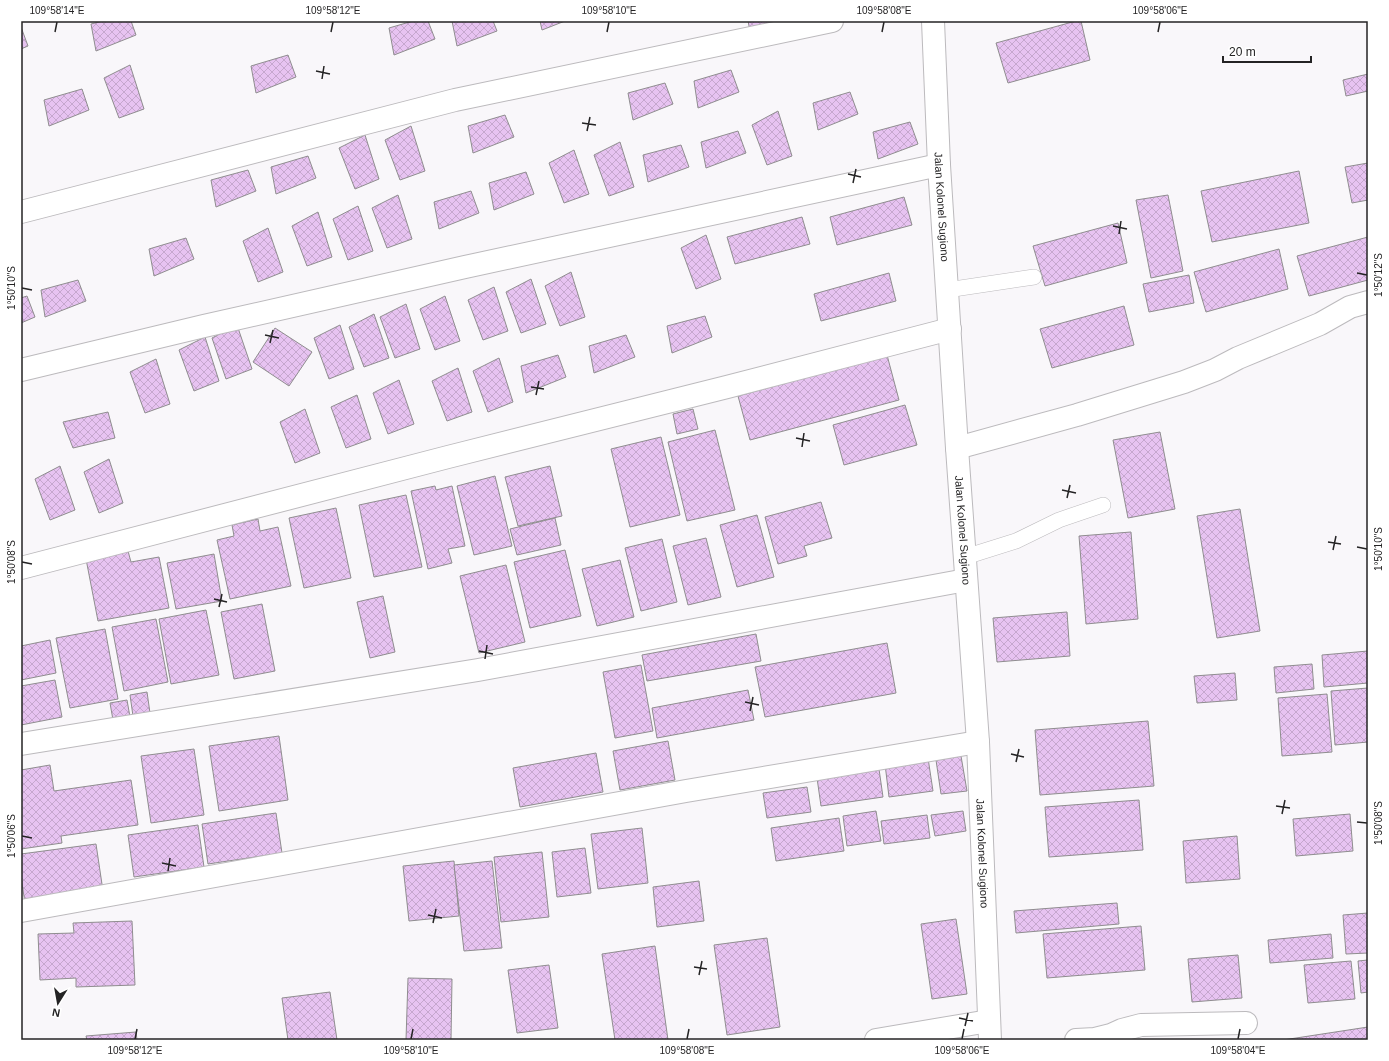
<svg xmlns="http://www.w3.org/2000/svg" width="1389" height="1061" font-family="Arial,sans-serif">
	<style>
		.building { fill: url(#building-cross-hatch); stroke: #8f8d8f }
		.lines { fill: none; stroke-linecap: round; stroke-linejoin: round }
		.service-casing { stroke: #bcbabd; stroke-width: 16 }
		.minor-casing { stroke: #bcbabd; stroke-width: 24 }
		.service { stroke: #fff; stroke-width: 15 }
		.minor { stroke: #fff; stroke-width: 22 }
		.ticks { fill: none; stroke: #242324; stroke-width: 1.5 }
		.labels { text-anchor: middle; stroke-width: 3; stroke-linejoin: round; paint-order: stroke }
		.street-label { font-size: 11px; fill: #242324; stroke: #fff }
		.neatline { fill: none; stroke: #242324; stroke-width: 1.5 }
		.ticks-label { font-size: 10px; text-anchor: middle; fill: #242324 }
	</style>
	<defs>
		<pattern id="building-cross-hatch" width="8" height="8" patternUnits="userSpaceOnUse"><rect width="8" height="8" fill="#e7c3f1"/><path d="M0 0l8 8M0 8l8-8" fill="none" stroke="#c6a7ce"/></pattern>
	</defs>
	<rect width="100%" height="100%" fill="#f9f7fa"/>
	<g class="building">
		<polygon points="103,21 131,21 136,35 96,51 91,24"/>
		<polygon points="413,21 428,21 435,39 394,55 389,28"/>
		<polygon points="452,21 493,21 497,31 457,46"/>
		<polygon points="540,21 565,21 542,30"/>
		<polygon points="748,21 783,21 750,31"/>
		<polygon points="1076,21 1081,21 1090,60 1008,83 996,43"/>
		<polygon points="21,27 28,46 21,49"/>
		<polygon points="288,55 296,77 256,93 251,66"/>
		<polygon points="130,65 144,109 119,118 104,78"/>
		<polygon points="731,70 739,92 698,108 694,81"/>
		<polygon points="1368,74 1368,91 1346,96 1343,80"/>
		<polygon points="665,83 673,104 633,120 628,93"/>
		<polygon points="82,89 89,110 49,126 44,100"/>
		<polygon points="850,92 858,114 818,130 813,103"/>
		<polygon points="778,111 792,156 767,165 752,125"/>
		<polygon points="505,115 514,137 473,153 468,126"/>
		<polygon points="910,122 918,144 878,159 873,132"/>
		<polygon points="411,126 425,171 400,180 385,140"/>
		<polygon points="738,131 746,153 706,168 701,142"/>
		<polygon points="365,135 379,179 355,189 339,148"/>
		<polygon points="620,142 634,187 609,196 594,155"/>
		<polygon points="681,145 689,167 648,182 643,155"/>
		<polygon points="574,150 589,194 564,203 549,163"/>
		<polygon points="308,156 316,178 276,194 271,167"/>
		<polygon points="1368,163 1368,200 1352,203 1345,167"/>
		<polygon points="248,170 256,191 216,207 211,180"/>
		<polygon points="1299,171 1309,223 1212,242 1201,191"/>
		<polygon points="526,172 534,194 494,210 489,183"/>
		<polygon points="471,191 479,213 439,229 434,202"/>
		<polygon points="398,195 412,239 387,248 372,208"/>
		<polygon points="1168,195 1183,271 1151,278 1136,200"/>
		<polygon points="904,197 912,225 837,245 830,217"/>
		<polygon points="358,206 373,251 348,260 333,219"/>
		<polygon points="318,212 332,257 307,266 292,226"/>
		<polygon points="802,217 810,244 735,264 727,237"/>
		<polygon points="1118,223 1127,263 1045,286 1033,246"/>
		<polygon points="268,228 283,272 258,282 243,241"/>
		<polygon points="706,235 721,279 696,289 681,248"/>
		<polygon points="1368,237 1368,280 1309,296 1297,256"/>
		<polygon points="186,238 194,259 154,276 149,249"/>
		<polygon points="1279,249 1288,289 1206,312 1194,272"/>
		<polygon points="571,272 585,317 560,326 545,286"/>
		<polygon points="889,273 896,301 821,321 814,294"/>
		<polygon points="1189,275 1194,303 1149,312 1143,284"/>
		<polygon points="531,279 546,324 521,333 506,292"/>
		<polygon points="78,280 86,301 45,317 41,290"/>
		<polygon points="494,287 508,331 483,340 468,300"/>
		<polygon points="27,296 35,317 21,323 21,298"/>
		<polygon points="445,296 460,341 435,350 420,309"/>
		<polygon points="406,304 420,349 395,358 380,317"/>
		<polygon points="1124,306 1134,345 1052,368 1040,329"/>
		<polygon points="374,314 389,358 364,367 349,327"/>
		<polygon points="705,316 712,337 672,353 667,326"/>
		<polygon points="237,325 252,369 226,379 212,338"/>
		<polygon points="340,325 354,369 329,379 314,338"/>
		<polygon points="275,328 312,352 289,386 253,362"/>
		<polygon points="626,335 635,357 594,373 589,346"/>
		<polygon points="205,337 219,381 194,391 179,350"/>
		<polygon points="558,355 566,377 526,393 521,366"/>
		<polygon points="887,355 899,400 750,440 738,396"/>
		<polygon points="499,358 513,402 488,412 473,371"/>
		<polygon points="156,359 170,404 145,413 130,372"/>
		<polygon points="458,368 472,412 447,421 432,381"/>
		<polygon points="399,380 414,424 388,434 373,393"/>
		<polygon points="357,395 371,439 346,448 331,407"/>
		<polygon points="905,405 917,445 844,465 833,425"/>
		<polygon points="305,409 320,453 295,463 280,422"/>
		<polygon points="693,409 698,429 677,434 673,414"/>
		<polygon points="108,412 115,438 73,448 63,422"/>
		<polygon points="715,430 735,510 687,521 668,442"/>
		<polygon points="1160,432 1175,509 1128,518 1113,440"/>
		<polygon points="661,437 680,515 630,527 611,449"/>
		<polygon points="109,459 123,503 99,513 84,472"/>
		<polygon points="60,466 75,510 50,520 35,479"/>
		<polygon points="550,466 562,516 518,526 505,477"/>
		<polygon points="495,476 512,546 474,555 457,486"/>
		<polygon points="435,486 436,490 452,486 465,546 448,549 452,563 428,569 411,491"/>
		<polygon points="406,495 422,567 374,577 359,505"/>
		<polygon points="821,502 832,538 804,546 807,556 778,564 765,517"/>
		<polygon points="336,508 351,578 304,588 289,518"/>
		<polygon points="1240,509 1260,631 1217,638 1197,516"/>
		<polygon points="757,515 774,577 737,587 720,525"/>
		<polygon points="555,518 561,545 517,555 510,529"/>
		<polygon points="258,519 260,531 278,527 291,586 230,599 217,540 234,536 232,525"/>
		<polygon points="1131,532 1138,619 1086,624 1079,536"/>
		<polygon points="706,538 721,597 688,605 673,546"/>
		<polygon points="662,539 677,602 641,611 625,548"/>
		<polygon points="565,550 581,616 530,628 514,562"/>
		<polygon points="128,551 131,562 159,557 169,608 98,621 86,559"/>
		<polygon points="214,554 222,601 176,609 167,563"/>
		<polygon points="620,560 634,617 597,626 582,569"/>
		<polygon points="506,565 525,642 479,653 460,576"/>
		<polygon points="383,596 395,652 370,658 357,602"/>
		<polygon points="262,604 275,671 234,679 221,612"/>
		<polygon points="206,610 219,675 171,684 159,619"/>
		<polygon points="1067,612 1070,656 997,662 993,618"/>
		<polygon points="156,619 168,682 124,691 112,627"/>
		<polygon points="105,629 118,699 70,708 56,638"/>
		<polygon points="756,634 761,661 647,681 642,655"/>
		<polygon points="50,640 56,673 21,680 21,646"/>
		<polygon points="887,643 896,693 765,717 755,667"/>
		<polygon points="1368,651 1368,683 1324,687 1322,655"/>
		<polygon points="1312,664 1314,689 1276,693 1274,667"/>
		<polygon points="641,665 653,731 615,738 603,672"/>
		<polygon points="1235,673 1237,700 1197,703 1194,676"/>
		<polygon points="55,680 62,717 21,725 21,686"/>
		<polygon points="1368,688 1368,742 1335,745 1331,691"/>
		<polygon points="748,690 754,720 657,738 652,708"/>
		<polygon points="147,692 150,713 133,716 130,695"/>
		<polygon points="1327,694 1332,752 1282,756 1278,698"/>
		<polygon points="127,700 130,717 113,720 110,703"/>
		<polygon points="1148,721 1154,786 1040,795 1035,730"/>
		<polygon points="279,736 288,800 219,811 209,746"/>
		<polygon points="668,741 675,780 620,790 613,751"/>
		<polygon points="194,749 204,815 151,823 141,756"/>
		<polygon points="596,753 603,792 520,807 513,768"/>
		<polygon points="961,756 967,791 941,794 936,760"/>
		<polygon points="928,758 933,791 889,797 885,764"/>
		<polygon points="878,762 883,797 821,806 816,771"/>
		<polygon points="50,765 54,791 131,780 138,825 61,836 62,843 21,849 21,770"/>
		<polygon points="807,787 811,812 767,818 763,793"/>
		<polygon points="1139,800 1143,850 1049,857 1045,807"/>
		<polygon points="876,811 881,841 847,846 843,816"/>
		<polygon points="963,811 966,831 935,836 931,815"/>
		<polygon points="276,813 282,853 208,864 202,824"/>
		<polygon points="1350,814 1353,851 1296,856 1293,819"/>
		<polygon points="927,815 930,838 884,844 881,821"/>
		<polygon points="839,818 844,851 776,861 771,828"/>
		<polygon points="198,825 204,867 134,877 128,835"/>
		<polygon points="642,828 648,883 598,889 591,834"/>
		<polygon points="1237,836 1240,879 1186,883 1183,841"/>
		<polygon points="96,844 103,891 25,903 21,877 21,854"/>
		<polygon points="585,848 591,893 557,897 552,852"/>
		<polygon points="542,852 549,917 501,922 494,857"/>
		<polygon points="454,861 459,916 409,921 403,866"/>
		<polygon points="492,861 502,948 464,951 454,865"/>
		<polygon points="699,881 704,921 657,927 653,887"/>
		<polygon points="1117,903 1119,924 1016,933 1014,911"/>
		<polygon points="1368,913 1368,953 1346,954 1343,915"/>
		<polygon points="956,919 967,994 932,999 921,924"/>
		<polygon points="132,921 135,985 76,987 76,978 40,980 38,934 74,933 73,923"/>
		<polygon points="1141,926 1145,970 1047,978 1043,934"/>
		<polygon points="1331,934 1333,958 1270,963 1268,940"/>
		<polygon points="767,938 780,1027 727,1035 714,945"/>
		<polygon points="655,946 668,1040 615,1040 602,954"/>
		<polygon points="1238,955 1242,998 1192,1002 1188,959"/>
		<polygon points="1368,960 1368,992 1361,993 1358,961"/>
		<polygon points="1351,961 1355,999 1308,1003 1304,965"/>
		<polygon points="549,965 558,1028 517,1033 508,970"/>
		<polygon points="408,978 452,979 451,1040 406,1040"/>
		<polygon points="330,992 337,1040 288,1040 282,998"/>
		<polygon points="1368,1027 1368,1040 1283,1040"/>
		<polygon points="136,1032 137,1040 87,1040 86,1036"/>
	</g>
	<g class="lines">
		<defs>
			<g id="service">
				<polyline points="947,290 1034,277"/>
				<polyline points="965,557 1016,541 1059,520 1103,505"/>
			</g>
			<g id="minor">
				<path id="s1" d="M 933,21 L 939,165 L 957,448 L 978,742 L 990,1040"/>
				<polyline points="21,212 455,100 832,21"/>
				<polyline points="21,370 204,326 465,267 939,165"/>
				<polyline points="957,448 1077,415 1184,382 1215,370 1238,358 1320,324 1350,307 1368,302"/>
				<polyline points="21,568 448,457 727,387 950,329"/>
				<polyline points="21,744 478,670 966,580"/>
				<polyline points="21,911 686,791 978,742"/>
				<polyline points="876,1040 989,1021"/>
				<polyline points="1076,1040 1095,1039 1111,1035 1122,1030 1141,1025 1246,1023"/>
			</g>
		</defs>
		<use href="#service" class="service-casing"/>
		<use href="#minor" class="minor-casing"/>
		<use href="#service" class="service"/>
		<use href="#minor" class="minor"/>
	</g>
	<path class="ticks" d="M 55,32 L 57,22M 331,32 L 333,22M 607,32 L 609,22M 882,32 L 884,22M 1158,32 L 1160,22M 316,71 L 330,74M 322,79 L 324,66M 582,123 L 596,125M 587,131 L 590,117M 848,174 L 861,177M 853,183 L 856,169M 1113,226 L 1127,229M 1119,234 L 1121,221M 1357,273 L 1367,275M 22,288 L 32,290M 265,335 L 279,338M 270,343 L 273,330M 531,387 L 544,389M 536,395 L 539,381M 796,438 L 810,441M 802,447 L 804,433M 1062,490 L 1076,493M 1067,498 L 1070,485M 1328,542 L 1341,544M 1357,547 L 1367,549M 1333,550 L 1336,536M 22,562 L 32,564M 214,599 L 227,602M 219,607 L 222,594M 479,651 L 493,654M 485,659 L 487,645M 745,702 L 759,705M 750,711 L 753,697M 1011,754 L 1024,757M 1016,762 L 1019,749M 1276,806 L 1290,808M 1282,814 L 1285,800M 1357,822 L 1367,823M 22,836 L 32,838M 162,863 L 176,866M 168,871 L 170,858M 428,915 L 442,918M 433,923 L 436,909M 694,967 L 707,969M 699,975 L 702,961M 959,1018 L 973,1021M 965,1026 L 968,1013M 135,1039 L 137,1029M 411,1039 L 413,1029M 687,1039 L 689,1029M 962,1039 L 964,1029M 1238,1039 L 1240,1029"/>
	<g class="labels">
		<g class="street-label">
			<text dy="4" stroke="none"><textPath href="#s1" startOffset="186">Jalan Kolonel Sugiono</textPath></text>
			<text dy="4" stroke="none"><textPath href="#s1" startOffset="510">Jalan Kolonel Sugiono</textPath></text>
			<text dy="4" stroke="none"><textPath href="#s1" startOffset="834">Jalan Kolonel Sugiono</textPath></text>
		</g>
	</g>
	<rect width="1389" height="1061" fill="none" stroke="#ffffff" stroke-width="44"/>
	<g transform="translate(58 1003) rotate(191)" stroke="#ffffff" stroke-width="3" paint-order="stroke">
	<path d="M0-3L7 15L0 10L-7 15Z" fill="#242324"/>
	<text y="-6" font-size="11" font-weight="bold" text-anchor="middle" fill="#242324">N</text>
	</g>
	<path d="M1223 56v6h88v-6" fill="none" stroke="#242324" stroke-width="2"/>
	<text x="1229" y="56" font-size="12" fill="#242324" stroke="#ffffff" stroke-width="3" paint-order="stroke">20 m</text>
	<rect x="22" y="22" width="1345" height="1017" class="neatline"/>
	<g class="ticks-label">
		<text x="57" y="14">109°58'14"E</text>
		<text x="333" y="14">109°58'12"E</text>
		<text x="609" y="14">109°58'10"E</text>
		<text x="884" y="14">109°58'08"E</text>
		<text x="1160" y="14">109°58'06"E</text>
		<text transform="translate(1378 275) rotate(-90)" y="4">1°50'12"S</text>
		<text transform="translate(11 288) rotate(-90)" y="4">1°50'10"S</text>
		<text transform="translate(1378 549) rotate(-90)" y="4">1°50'10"S</text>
		<text transform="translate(11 562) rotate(-90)" y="4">1°50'08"S</text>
		<text transform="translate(1378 823) rotate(-90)" y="4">1°50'08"S</text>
		<text transform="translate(11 836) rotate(-90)" y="4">1°50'06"S</text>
		<text x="135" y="1054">109°58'12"E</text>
		<text x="411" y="1054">109°58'10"E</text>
		<text x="687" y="1054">109°58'08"E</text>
		<text x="962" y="1054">109°58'06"E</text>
		<text x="1238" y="1054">109°58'04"E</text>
	</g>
</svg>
